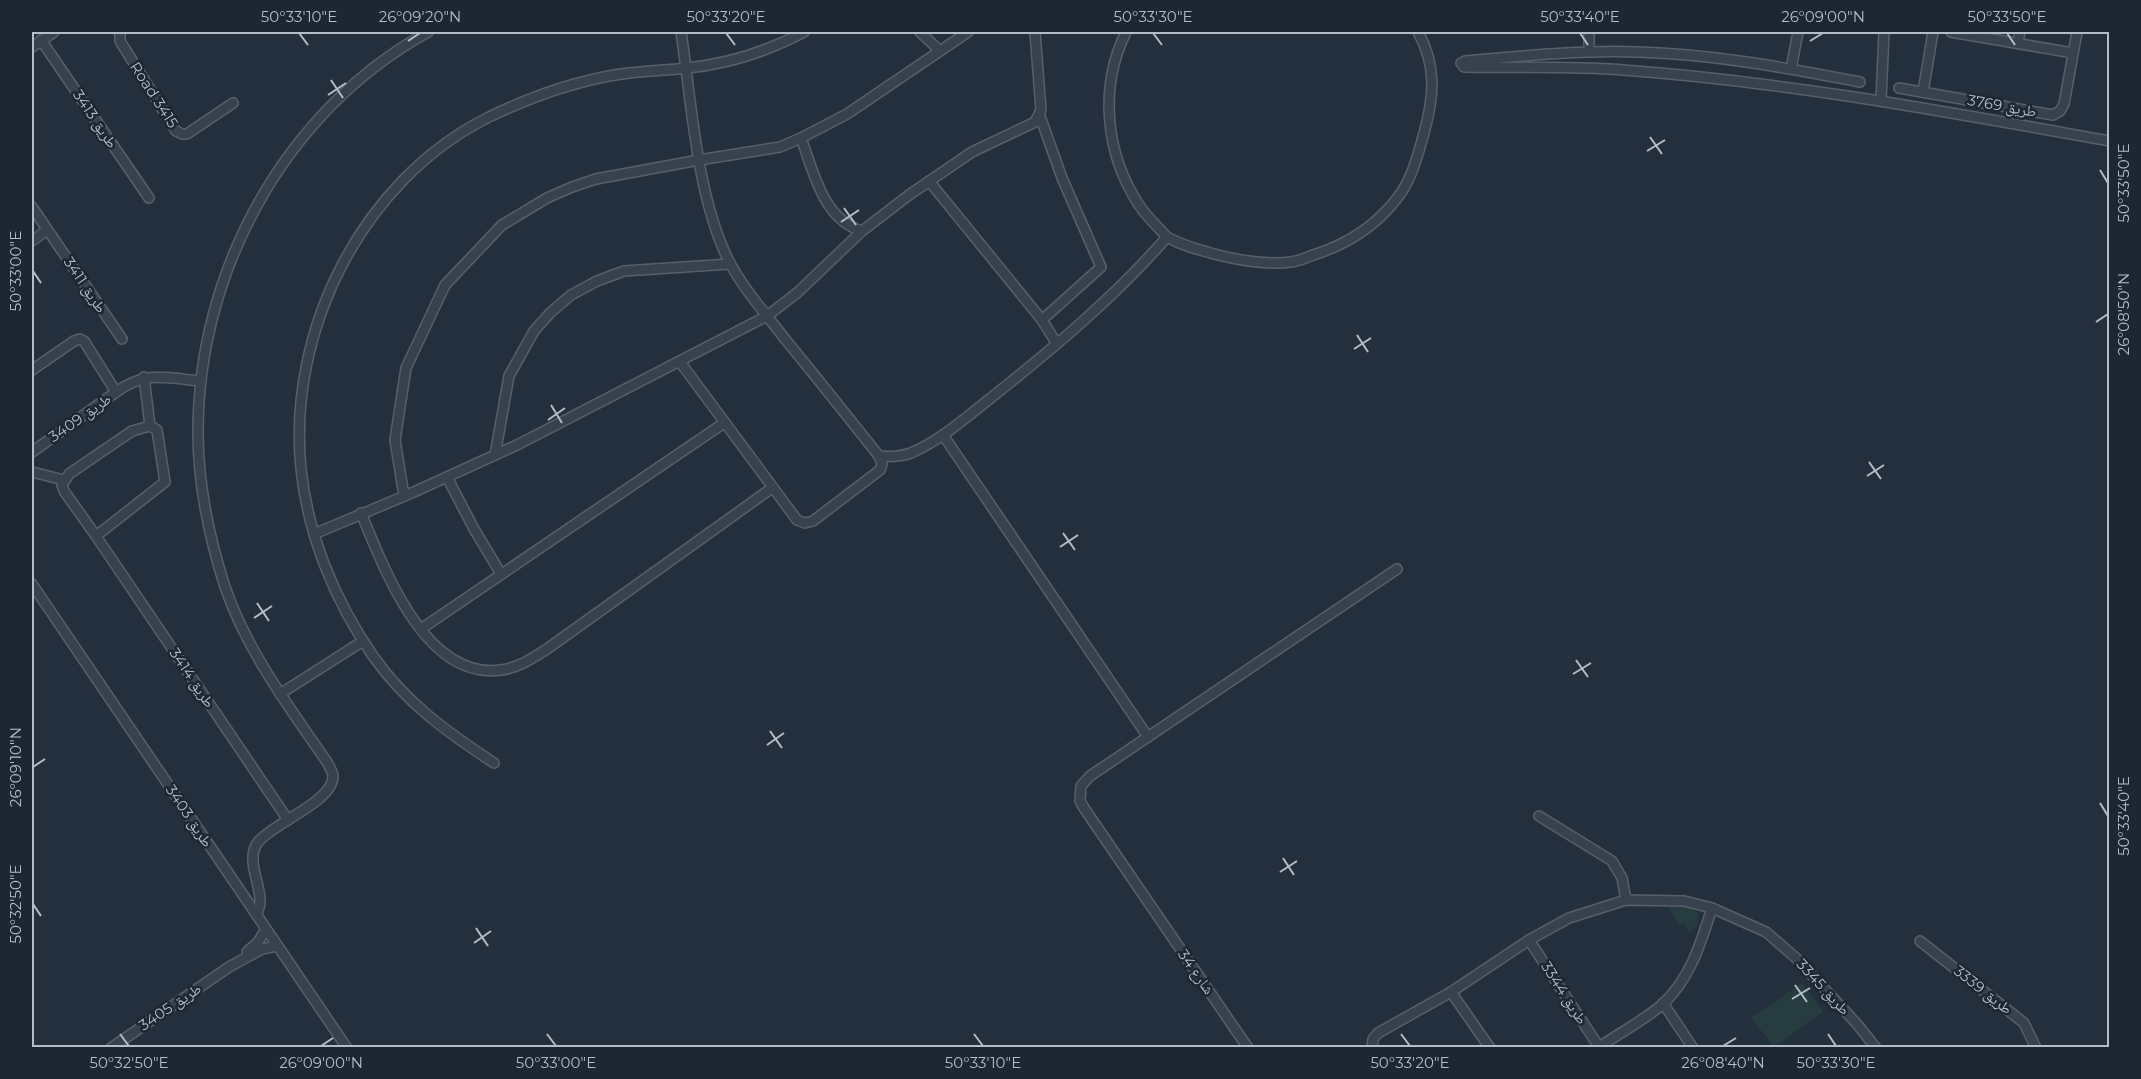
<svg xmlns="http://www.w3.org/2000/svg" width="2141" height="1079" font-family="Montserrat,'Noto Naskh Arabic',sans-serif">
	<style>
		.green { fill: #263c3f }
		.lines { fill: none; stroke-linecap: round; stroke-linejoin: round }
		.street-casing { stroke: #565f6c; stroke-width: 12 }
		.street { stroke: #38414e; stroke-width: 9 }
		.ticks { fill: none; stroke: #b4bcc9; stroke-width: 2 }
		.labels { text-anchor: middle; stroke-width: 5; stroke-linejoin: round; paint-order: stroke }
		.street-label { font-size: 15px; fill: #b4bcc9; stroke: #1d2633 }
		.neatline { fill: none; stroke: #b4bcc9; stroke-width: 2 }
		.ticks-label { font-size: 15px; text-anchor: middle; fill: #b4bcc9 }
	</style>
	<rect width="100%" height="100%" fill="#242f3e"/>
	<g class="green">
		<polygon points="1685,902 1699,913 1697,925 1689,933 1683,923 1679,925 1667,905"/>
		<polygon points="1802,983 1823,1012 1774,1047 1751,1018"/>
	</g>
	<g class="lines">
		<defs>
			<g id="street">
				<polyline points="120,32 120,41 176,131 182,134 187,134 233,103"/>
				<polyline points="920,32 940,51"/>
				<path d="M 1126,32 C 1099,87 1105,153 1139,205 C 1146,216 1157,226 1167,237"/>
				<polyline points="1589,32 1589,51"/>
				<polyline points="1951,32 2073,53"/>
				<polyline points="41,40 149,198"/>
				<polyline points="2018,43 2020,32"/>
				<polyline points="32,47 54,32"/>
				<polyline points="1791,69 1798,32"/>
				<path d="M 1860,82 C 1787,68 1714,54 1638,52 C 1580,50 1523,56 1465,61 L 1461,63 L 1464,67 C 1517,68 1571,66 1623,70 C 1788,82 1947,112 2110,141"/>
				<polyline points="1899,88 2053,115 2060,111 2064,104 2077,32"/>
				<polyline points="1923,92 1933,32"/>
				<polyline points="1881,100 1884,32"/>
				<polyline points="1040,116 1062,178 1101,267 1042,320"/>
				<path d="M 801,138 C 814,173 823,219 862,231"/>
				<polyline points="929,181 1042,320 1057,344"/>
				<polyline points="32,207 122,339"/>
				<polyline points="32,241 47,230"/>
				<path d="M 680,362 L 797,520 L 805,523 L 813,521 L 880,470 L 882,464 L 879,456 C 848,417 817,378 785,339 C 762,309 736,281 722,246 C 696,183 691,99 681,32"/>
				<polyline points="32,370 74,341 80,339 84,341 116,392 32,452"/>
				<polyline points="144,377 150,426"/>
				<path d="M 116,392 C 147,370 166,378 201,381"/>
				<polyline points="943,435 1148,737"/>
				<polyline points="495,455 509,376 534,331 551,312 571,295 597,281 624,271 730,264"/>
				<path d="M 879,456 C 890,457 900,457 911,453 C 939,441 963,420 987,401 C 1050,351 1114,298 1167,237 C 1183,246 1200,250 1218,255 C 1242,261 1266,265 1291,262 C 1298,261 1306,258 1313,255 C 1349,244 1379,224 1401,193 C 1413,175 1418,154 1424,133 C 1434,97 1437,66 1418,32"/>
				<polyline points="32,472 64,480"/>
				<polyline points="447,477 474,529 501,574"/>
				<polyline points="404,496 395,440 406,368 445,285 502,225 547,198 572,187 596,179 699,160 780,147 801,138 847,114 968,32"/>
				<path d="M 361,513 C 384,568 425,681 501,670 C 518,668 533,658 547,649 L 772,488"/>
				<polyline points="314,534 414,492 517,445 767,316 797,293 862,231 909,195 972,152 1035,122 1041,110 1035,32"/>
				<polyline points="96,536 165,482 157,430 150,426 132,431 69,474 62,485 64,491 96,536 288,820"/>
				<polyline points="32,584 347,1048"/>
				<polyline points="421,629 724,423"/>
				<polyline points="280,694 363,641"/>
				<path d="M 494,763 C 447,732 406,703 373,656 C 335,601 308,536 301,469 C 287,331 362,181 487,118 C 526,99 566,84 609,76 C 635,71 661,71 687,68 C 728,64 768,51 804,32"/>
				<polyline points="1539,816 1612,861 1622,878 1626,900"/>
				<path d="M 256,914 C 270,896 242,863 258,842 C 273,823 335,801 333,775 C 332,771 329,766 327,762 C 289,707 247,651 225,587 C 209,537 198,485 198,432 C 198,270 286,110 428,32"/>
				<polyline points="1529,940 1599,1047"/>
				<polyline points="1920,941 2024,1023 2036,1048"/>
				<polyline points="247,952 258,942 266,929"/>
				<polyline points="1451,992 1490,1048"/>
				<polyline points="1663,1003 1693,1048"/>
				<polyline points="111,1048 229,967 262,949 277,946"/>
				<polyline points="1248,1048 1084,808 1080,801 1081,786 1090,776 1397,569"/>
				<polyline points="1372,1048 1373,1039 1378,1033 1451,992 1529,940 1569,918 1626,900 1684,901 1712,908 1766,932 1796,958 1857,1024 1876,1048"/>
				<path d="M 1598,1048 C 1619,1033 1645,1020 1664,1003 C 1691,977 1701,942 1712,908"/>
			</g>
		</defs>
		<use href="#street" class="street-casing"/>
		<use href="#street" class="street"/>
	</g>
	<path class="ticks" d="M 299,33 L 308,45M 726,33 L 735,45M 1153,33 L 1162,45M 1580,33 L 1588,45M 2007,33 L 2015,45M 408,41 L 420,33M 1810,41 L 1823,33M 331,80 L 343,98M 328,95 L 346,83M 1650,137 L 1662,154M 1647,151 L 1665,140M 2100,170 L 2108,183M 844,208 L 856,225M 841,222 L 859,210M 33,271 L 41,283M 2096,322 L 2108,314M 1357,335 L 1368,352M 1354,349 L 1371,338M 551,405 L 562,423M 548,420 L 565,408M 1869,462 L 1881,479M 1867,476 L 1884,465M 1063,533 L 1075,550M 1060,547 L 1078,535M 257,603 L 269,621M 254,618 L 272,606M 1576,660 L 1588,677M 1573,674 L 1591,663M 770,731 L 782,748M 767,745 L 784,733M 33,767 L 45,759M 2100,803 L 2108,816M 1283,858 L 1294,875M 1280,872 L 1297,861M 33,904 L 41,916M 476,928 L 488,946M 474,943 L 491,931M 1795,985 L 1807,1002M 1792,999 L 1810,988M 120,1034 L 129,1046M 547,1034 L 556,1046M 974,1034 L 983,1046M 1401,1034 L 1410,1046M 1828,1034 L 1836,1046M 321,1046 L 333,1038M 1723,1046 L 1736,1038"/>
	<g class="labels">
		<g class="street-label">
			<text transform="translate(154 95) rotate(57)" y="5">Road 3415</text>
			<text transform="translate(2002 106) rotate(10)" y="5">طريق 3769</text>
			<text transform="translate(95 119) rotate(56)" y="5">طريق 3413</text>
			<text transform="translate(85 285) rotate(56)" y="5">طريق 3411</text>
			<text transform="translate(80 418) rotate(-35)" y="5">طريق 3409</text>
			<text transform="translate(192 678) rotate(56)" y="5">طريق 3414</text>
			<text transform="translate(189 816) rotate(56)" y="5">طريق 3403</text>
			<text transform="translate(1196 972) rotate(55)" y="5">شارع 34</text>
			<text transform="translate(1823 987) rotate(47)" y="5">طريق 3345</text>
			<text transform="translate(1983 990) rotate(38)" y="5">طريق 3339</text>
			<text transform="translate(1564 993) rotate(57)" y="5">طريق 3344</text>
			<text transform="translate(170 1007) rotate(-34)" y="5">طريق 3405</text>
		</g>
	</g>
	<rect width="2141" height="1079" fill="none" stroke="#1d2633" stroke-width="66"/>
	<rect x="33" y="33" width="2075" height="1013" class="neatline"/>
	<g class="ticks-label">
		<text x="299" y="22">50°33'10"E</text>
		<text x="420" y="22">26°09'20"N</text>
		<text x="726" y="22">50°33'20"E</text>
		<text x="1153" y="22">50°33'30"E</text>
		<text x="1580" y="22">50°33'40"E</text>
		<text x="1823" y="22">26°09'00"N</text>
		<text x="2007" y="22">50°33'50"E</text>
		<text transform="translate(2124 183) rotate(-90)" y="5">50°33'50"E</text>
		<text transform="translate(16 271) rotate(-90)" y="5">50°33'00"E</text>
		<text transform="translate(2124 314) rotate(-90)" y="5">26°08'50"N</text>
		<text transform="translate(16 767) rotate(-90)" y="5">26°09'10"N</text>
		<text transform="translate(2124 816) rotate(-90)" y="5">50°33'40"E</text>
		<text transform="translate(16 904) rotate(-90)" y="5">50°32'50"E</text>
		<text x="129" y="1068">50°32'50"E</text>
		<text x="321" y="1068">26°09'00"N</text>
		<text x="556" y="1068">50°33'00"E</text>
		<text x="983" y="1068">50°33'10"E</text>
		<text x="1410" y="1068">50°33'20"E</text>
		<text x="1723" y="1068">26°08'40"N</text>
		<text x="1836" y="1068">50°33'30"E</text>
	</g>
</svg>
